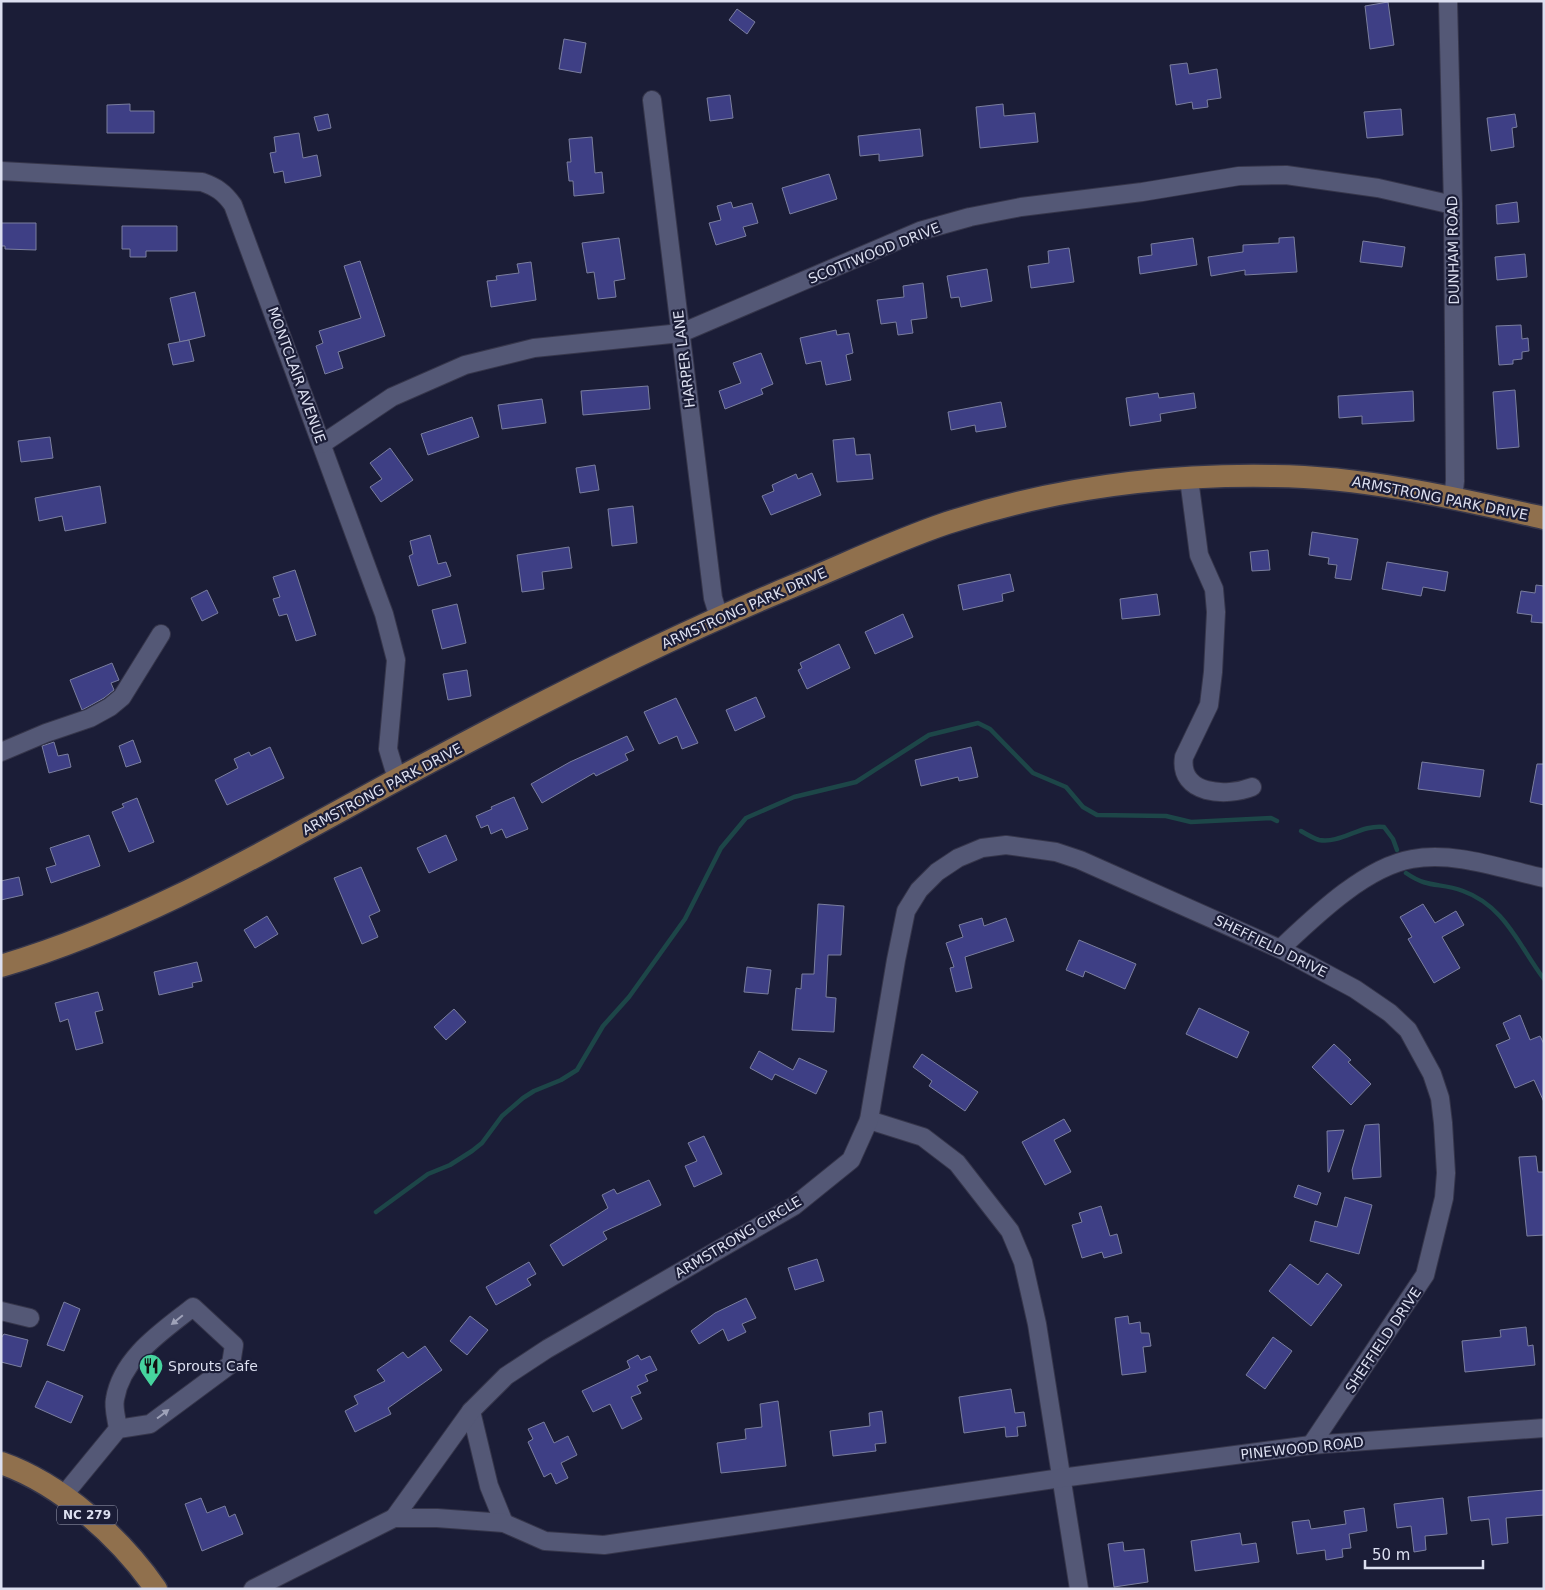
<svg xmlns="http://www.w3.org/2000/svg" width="1545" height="1590" font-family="'DejaVu Sans',sans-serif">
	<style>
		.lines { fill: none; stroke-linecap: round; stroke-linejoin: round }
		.stream { stroke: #1d4648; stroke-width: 4.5 }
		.building { fill: #3e3f85; stroke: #7a7e9e }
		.minor-casing { stroke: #36364b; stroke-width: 20 }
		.major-casing { stroke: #36364b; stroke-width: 25 }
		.minor { stroke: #545876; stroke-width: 18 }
		.major { stroke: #90704d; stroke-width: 22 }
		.oneway { fill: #9fa2b9 }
		.labels { text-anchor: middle; stroke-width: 4.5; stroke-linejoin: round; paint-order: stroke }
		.shield { fill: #1b1d37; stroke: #a2a5b8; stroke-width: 1 }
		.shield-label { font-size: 12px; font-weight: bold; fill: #dcdff0 }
		.street-label { font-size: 14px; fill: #dcdff0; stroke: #1b1d37 }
		.poi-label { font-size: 14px; fill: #dcdff0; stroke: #1b1d37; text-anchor: start }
	</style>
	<rect width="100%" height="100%" fill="#1b1d37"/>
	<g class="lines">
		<g class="stream">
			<path d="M 1301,831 C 1306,834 1313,838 1319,840 C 1341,844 1361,824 1384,827 L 1393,839 L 1397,850"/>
			<path d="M 1406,873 C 1429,889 1439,882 1463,891 C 1505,906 1519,946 1544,979"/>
			<polyline points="376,1212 428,1174 450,1165 472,1151 482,1143 502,1116 523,1098 534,1091 561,1080 577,1070 603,1026 629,997 685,919 721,848 746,818 794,797 856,782 929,735 978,723 990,729 1033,773 1066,787 1083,807 1097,815 1166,816 1191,822 1271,818 1277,821"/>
		</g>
	</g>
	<g class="building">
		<polygon points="1388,2 1394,45 1370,49 1365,6"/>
		<polygon points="737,9 755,22 747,34 729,20"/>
		<polygon points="564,39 586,43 581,73 559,69"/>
		<polygon points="1187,63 1189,74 1217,69 1221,98 1207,100 1208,107 1193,109 1192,102 1176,105 1170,65"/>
		<polygon points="730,95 733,118 710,121 707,98"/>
		<polygon points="130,104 130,111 154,111 154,133 107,133 107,105"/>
		<polygon points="1003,104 1004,116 1035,113 1038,142 980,148 976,107"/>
		<polygon points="1401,109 1403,135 1367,138 1364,112"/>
		<polygon points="328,114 331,128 318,131 314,117"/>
		<polygon points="1515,114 1517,127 1512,128 1514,147 1491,151 1487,118"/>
		<polygon points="920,129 923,156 879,161 879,154 860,156 858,136"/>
		<polygon points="299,133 303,158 317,155 321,176 285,183 283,171 274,173 270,153 276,152 274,137"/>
		<polygon points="592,137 595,173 602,172 604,193 574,196 573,181 569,181 567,162 571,162 569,139"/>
		<polygon points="829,174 837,199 790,214 782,188"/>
		<polygon points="731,202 733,208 752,203 758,223 743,227 746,236 716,245 709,223 721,220 717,206"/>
		<polygon points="1517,202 1519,222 1497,224 1496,205"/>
		<polygon points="1,223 36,223 36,250 5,249 5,246 1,246"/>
		<polygon points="122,226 177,226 177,251 146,251 146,257 130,257 130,249 122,249"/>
		<polygon points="1294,237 1297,272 1245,275 1245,270 1211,276 1208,257 1243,252 1243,245 1279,243 1279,238"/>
		<polygon points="619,238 625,279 614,281 616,297 598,299 594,272 587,273 582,243"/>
		<polygon points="1193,238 1197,265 1140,274 1138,257 1152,255 1151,244"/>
		<polygon points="1363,241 1405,247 1402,267 1360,262"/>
		<polygon points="1069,248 1074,282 1031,288 1028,266 1049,263 1048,251"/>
		<polygon points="1525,254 1527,277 1497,280 1495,257"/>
		<polygon points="360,261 385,336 338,352 343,368 325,374 316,346 323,343 319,331 361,318 344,266"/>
		<polygon points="531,262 536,300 491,307 487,281 497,280 496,276 519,273 517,264"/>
		<polygon points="987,269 992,301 961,307 959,297 951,298 947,276"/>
		<polygon points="923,283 927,318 911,320 913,333 898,335 896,322 881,324 877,300 904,297 903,286"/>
		<polygon points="195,292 205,336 180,342 170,298"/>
		<polygon points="1521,325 1522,339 1528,338 1529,351 1522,352 1522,359 1513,360 1513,364 1499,365 1496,326"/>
		<polygon points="836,330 837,335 849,333 853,353 846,355 851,380 826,385 821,361 806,364 800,338"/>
		<polygon points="189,340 194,361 173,365 168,344"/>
		<polygon points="761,353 773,384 761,389 763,394 725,409 719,391 741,383 733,363"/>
		<polygon points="648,386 650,409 583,415 581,391"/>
		<polygon points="1515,390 1519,447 1497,449 1493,392"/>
		<polygon points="1413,391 1414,421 1362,424 1362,416 1339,418 1338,396"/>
		<polygon points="1158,393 1159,398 1194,393 1196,408 1160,414 1161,421 1130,426 1126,398"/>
		<polygon points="542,399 546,423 502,429 498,405"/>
		<polygon points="1001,402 1006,427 976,432 975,425 951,430 948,412"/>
		<polygon points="472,417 479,437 428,455 421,434"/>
		<polygon points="50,437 53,458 21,462 18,441"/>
		<polygon points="854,438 856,455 870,454 873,479 837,482 833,440"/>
		<polygon points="390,448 413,480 381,502 370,487 382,479 370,463"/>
		<polygon points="595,465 599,490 580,493 576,468"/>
		<polygon points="812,473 821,495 771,515 762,496 774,491 772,485 796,474 798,479"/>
		<polygon points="100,486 106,523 65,531 62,516 39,521 35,498"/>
		<polygon points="633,506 637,543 612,546 608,509"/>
		<polygon points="1312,532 1358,539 1351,580 1335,578 1337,565 1328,564 1329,558 1309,555"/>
		<polygon points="430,535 438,564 446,562 451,576 418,586 409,556 413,554 410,541"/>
		<polygon points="569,547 572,568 542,572 544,589 522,592 517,555"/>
		<polygon points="1268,550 1270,570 1252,571 1250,552"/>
		<polygon points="1387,562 1448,572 1445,591 1423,587 1421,596 1382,589"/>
		<polygon points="295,570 316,635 296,641 287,614 279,616 273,599 280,597 273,577"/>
		<polygon points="1010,574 1014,591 1002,594 1003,601 963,610 958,585"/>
		<polygon points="1536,585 1544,586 1544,623 1531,622 1532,615 1517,613 1521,591 1535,593"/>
		<polygon points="207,590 218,613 202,621 191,598"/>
		<polygon points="1157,594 1160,615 1122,619 1120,599"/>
		<polygon points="457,604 466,643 442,649 432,610"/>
		<polygon points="903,614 913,637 875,654 865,632"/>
		<polygon points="839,644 850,668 807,689 798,670 802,668 800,663"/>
		<polygon points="112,663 119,680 111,683 114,690 104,698 82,710 70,680"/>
		<polygon points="467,670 471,696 448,700 443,674"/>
		<polygon points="756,697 765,717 735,731 726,710"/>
		<polygon points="676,698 698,743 682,749 677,736 659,744 644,712"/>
		<polygon points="627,736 634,750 625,754 628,760 596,776 594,773 542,803 531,784 570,762"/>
		<polygon points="133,740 141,762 126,767 119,746"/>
		<polygon points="54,742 58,756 68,754 71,767 49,773 42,746"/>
		<polygon points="270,747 284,778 227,805 215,780 238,768 234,759 249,752 251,756"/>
		<polygon points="971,747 978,777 959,781 958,777 921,786 915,760"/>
		<polygon points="1422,762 1484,770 1480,797 1418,789"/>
		<polygon points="1537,764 1544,764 1544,805 1530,802"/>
		<polygon points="514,797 528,829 506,838 502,829 491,834 488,825 481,828 476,816 492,809 491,807"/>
		<polygon points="137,798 154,842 129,852 112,812 124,807 122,804"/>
		<polygon points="89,835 100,866 51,883 46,868 56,865 50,848"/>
		<polygon points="446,835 457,860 429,873 417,848"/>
		<polygon points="361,867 380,911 369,916 378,937 362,944 334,878"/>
		<polygon points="19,877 23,895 1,900 1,881"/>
		<polygon points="818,904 844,906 841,955 828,955 826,997 836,998 834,1032 792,1030 796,988 801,989 802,974 814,974"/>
		<polygon points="1423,904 1435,923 1456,911 1464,925 1442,937 1460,968 1434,983 1408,939 1412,937 1400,917"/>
		<polygon points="267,916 278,934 255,948 244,930"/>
		<polygon points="982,918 984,926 1006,918 1014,941 965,957 972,988 956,992 950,968 954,967 946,943 963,937 959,925"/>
		<polygon points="1079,940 1136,964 1125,989 1085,971 1083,977 1066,970"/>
		<polygon points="197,962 202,981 192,983 193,987 159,995 154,972"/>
		<polygon points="747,967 771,970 768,994 744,992"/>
		<polygon points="98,992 103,1010 95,1012 103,1043 76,1050 68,1019 60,1022 55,1003"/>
		<polygon points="1199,1008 1249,1032 1237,1058 1186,1034"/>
		<polygon points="454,1009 466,1022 446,1040 434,1027"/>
		<polygon points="1520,1015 1530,1040 1540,1036 1544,1044 1544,1102 1534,1080 1515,1088 1496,1045 1510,1039 1503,1023"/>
		<polygon points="1334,1044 1351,1060 1348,1062 1371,1084 1351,1105 1312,1067"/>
		<polygon points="759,1051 793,1070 799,1058 827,1071 816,1094 775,1074 772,1080 750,1068"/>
		<polygon points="922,1054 978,1092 965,1111 929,1086 932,1081 913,1067"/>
		<polygon points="1064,1119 1071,1131 1054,1140 1071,1172 1045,1185 1022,1142"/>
		<polygon points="1379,1124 1381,1177 1353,1179 1352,1170 1365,1125"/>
		<polygon points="1344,1130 1329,1172 1328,1172 1327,1131"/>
		<polygon points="704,1136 722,1174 694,1187 685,1166 697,1161 688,1143"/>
		<polygon points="1536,1156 1538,1172 1544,1172 1544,1235 1527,1236 1519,1157"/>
		<polygon points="649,1180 661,1205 603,1232 607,1239 563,1266 550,1245 608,1208 602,1195 614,1189 617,1194"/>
		<polygon points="1298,1185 1321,1193 1317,1205 1294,1197"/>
		<polygon points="1345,1197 1372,1205 1359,1254 1310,1241 1315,1221 1337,1227"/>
		<polygon points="1101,1206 1110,1236 1117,1234 1122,1253 1104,1258 1102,1252 1082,1258 1072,1225 1082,1222 1079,1213"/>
		<polygon points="817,1259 824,1281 795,1290 788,1268"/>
		<polygon points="529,1262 536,1274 527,1279 531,1285 496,1305 486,1287"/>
		<polygon points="1290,1264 1318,1285 1327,1273 1342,1285 1311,1326 1269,1291"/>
		<polygon points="746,1298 756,1318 742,1324 746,1332 728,1341 723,1329 699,1344 691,1331 715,1313"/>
		<polygon points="64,1302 80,1309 64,1351 47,1345"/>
		<polygon points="470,1316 488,1330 467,1355 450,1341"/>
		<polygon points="1128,1316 1129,1324 1140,1322 1141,1333 1149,1333 1151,1346 1143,1347 1146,1372 1122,1375 1115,1318"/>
		<polygon points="1526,1327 1528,1346 1533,1345 1535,1365 1465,1372 1462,1341 1501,1337 1500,1330"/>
		<polygon points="4,1334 28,1340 21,1367 1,1362 1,1338"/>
		<polygon points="1273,1337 1292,1351 1265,1389 1246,1375"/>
		<polygon points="425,1346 442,1370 388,1408 391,1414 355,1432 345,1411 358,1404 354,1396 385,1381 377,1370 403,1352 408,1358"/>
		<polygon points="638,1355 641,1360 650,1356 657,1370 645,1375 648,1381 637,1386 641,1393 631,1397 642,1419 622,1429 610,1404 593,1412 582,1391 630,1368 627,1361"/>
		<polygon points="47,1381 83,1396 71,1423 35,1407"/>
		<polygon points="1011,1389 1015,1413 1024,1412 1026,1426 1017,1427 1018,1436 1006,1437 1005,1427 964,1433 959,1397"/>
		<polygon points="778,1401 786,1466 721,1473 717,1443 746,1439 745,1429 762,1427 760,1404"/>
		<polygon points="882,1411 886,1443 875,1444 876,1451 833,1456 830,1431 870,1426 869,1413"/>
		<polygon points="544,1422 554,1443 568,1436 577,1455 561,1463 568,1478 556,1484 551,1473 544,1477 528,1442 533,1439 528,1429"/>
		<polygon points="1544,1490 1544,1515 1506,1518 1508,1543 1492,1545 1489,1519 1471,1521 1468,1497"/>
		<polygon points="201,1498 207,1513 225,1506 229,1517 235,1514 243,1534 202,1551 185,1504"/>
		<polygon points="1443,1498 1447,1534 1425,1536 1426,1550 1414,1552 1411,1526 1397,1528 1394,1504"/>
		<polygon points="1364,1508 1367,1531 1349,1534 1351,1548 1342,1549 1343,1557 1326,1560 1325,1550 1297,1554 1292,1522 1309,1520 1311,1529 1346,1524 1344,1511"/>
		<polygon points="1240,1533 1242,1545 1256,1543 1259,1562 1195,1571 1191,1541"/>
		<polygon points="1123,1542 1124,1551 1144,1549 1148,1582 1114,1587 1108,1544"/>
	</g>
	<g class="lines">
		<defs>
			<g id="minor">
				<polyline points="1448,1 1453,205 1455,481 1453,498"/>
				<polyline points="652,100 713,598 719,617"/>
				<path d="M 1,171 L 202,182 C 216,187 224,192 233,205 L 384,614 L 396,660 L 388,749 L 397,779"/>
				<polyline points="322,444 392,397 465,365 534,348 681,333 920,231 970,217 1021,207 1142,192 1239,176 1286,175 1378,188 1453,205"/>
				<path d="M 1189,479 L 1199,555 L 1214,589 L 1216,612 L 1213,672 L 1209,705 L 1184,757 C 1178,795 1227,797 1252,787"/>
				<polyline points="1,752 46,733 90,718 110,707 122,697 161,634"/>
				<path d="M 1280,949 C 1314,917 1365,867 1412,859 C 1455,851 1502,869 1544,878"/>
				<polyline points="869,1120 923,1137 957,1163 1010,1231 1023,1262 1037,1324 1079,1589"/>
				<polyline points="1,1311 30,1318"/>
				<polyline points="471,1411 489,1486 504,1523"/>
				<path d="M 63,1496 L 118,1429 L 150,1424 L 231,1364 L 234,1345 L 193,1307 C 163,1331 122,1357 115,1399 C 113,1408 117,1420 118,1429"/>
				<polyline points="394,1518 471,1411 506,1376 547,1349 794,1206 851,1160 869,1120 896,960 906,911 919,890 937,872 958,858 982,848 1006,845 1056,852 1080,860 1280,949 1355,989 1390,1013 1408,1030 1432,1074 1440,1098 1443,1123 1446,1173 1444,1198 1425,1275 1311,1445"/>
				<polyline points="253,1589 394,1518 437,1518 504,1523 545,1541 604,1545 1061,1478 1311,1445 1544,1428"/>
			</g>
			<g id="major">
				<path d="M 1,966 C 143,924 269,849 398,779 C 527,709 658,642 793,586 C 844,565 894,541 947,523 C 1051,489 1164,474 1274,476 C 1365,477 1455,498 1544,518"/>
				<path d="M 1,1463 C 61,1484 120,1537 156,1589"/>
			</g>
		</defs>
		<use href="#minor" class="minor-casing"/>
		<use href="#major" class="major-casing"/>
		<use href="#minor" class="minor"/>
		<use href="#major" class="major"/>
	</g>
	<defs><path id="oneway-solid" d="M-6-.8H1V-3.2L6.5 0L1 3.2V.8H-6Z" transform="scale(1.25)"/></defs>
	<g class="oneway">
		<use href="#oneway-solid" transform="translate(177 1320) rotate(141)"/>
		<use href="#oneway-solid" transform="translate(163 1414) rotate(-37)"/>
	</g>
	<defs>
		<symbol id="restaurant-pin" viewBox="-11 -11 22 30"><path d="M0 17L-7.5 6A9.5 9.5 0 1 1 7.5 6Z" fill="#46d49e" stroke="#1b1d37"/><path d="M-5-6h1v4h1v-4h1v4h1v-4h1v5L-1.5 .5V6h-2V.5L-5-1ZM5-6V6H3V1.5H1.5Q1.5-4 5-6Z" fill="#111"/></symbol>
	</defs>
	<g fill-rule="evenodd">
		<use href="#restaurant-pin" x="137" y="1352" width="28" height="38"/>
	</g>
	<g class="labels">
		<rect class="shield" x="57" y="1505.5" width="60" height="19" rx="4"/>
		<g class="shield-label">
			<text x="87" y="1519">NC 279</text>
		</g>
		<g class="street-label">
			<text transform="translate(1453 250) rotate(-91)" y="5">DUNHAM ROAD</text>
			<text transform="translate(874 253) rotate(-22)" y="5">SCOTTWOOD DRIVE</text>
			<text transform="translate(684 359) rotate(-97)" y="5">HARPER LANE</text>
			<text transform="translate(297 375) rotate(70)" y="5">MONTCLAIR AVENUE</text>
			<text transform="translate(1440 498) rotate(11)" y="5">ARMSTRONG PARK DRIVE</text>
			<text transform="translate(744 608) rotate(-24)" y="5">ARMSTRONG PARK DRIVE</text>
			<text transform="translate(382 789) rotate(-28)" y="5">ARMSTRONG PARK DRIVE</text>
			<text transform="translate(1271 946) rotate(26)" y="5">SHEFFIELD DRIVE</text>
			<text transform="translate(738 1237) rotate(-31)" y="5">ARMSTRONG CIRCLE</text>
			<text transform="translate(1383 1340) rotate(-56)" y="5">SHEFFIELD DRIVE</text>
			<text transform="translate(1302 1448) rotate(-6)" y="5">PINEWOOD ROAD</text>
		</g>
		<g class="poi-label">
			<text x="168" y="1371">Sprouts Cafe</text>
		</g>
	</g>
	<rect width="1545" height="1590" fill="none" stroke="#dcdff0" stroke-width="5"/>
	<path d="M1365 1560v8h118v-8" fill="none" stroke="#dcdff0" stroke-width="2.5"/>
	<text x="1372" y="1560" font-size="15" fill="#dcdff0" stroke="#1b1d37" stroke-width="4" paint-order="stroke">50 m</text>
</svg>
